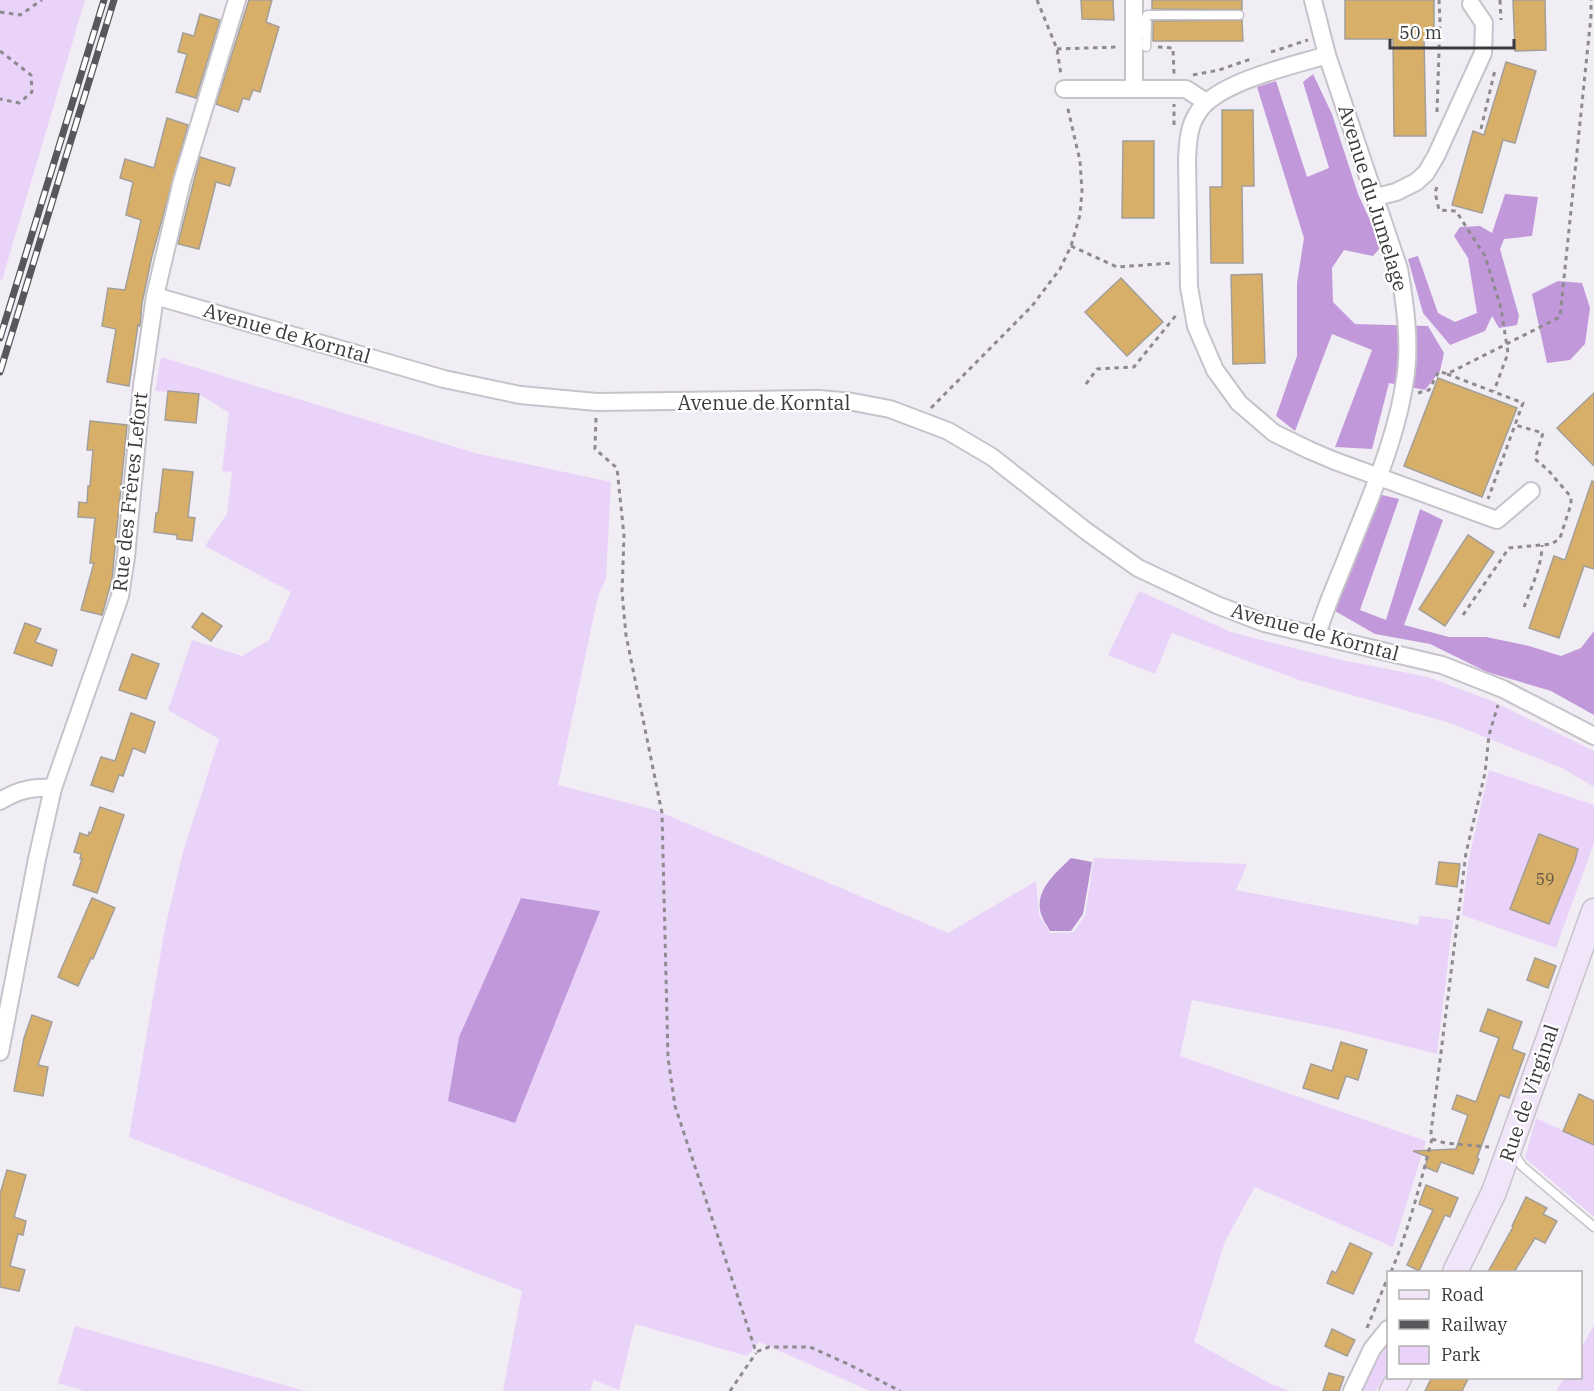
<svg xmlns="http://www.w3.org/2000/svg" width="1594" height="1391" font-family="'IBM Plex Serif',serif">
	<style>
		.green { fill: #ead3f9 }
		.forest { fill: #c199db }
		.water { fill: #b68fd0 }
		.building { fill: #d8af68; stroke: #a39f98; stroke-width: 1.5 }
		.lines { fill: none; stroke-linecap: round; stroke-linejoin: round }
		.lane-casing { stroke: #c7c3ca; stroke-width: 11 }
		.street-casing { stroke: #c7c3ca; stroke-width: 20 }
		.secondary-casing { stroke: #c7c3ca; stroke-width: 27 }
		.path { stroke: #8e8b90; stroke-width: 3; stroke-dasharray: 4.5 4.5; stroke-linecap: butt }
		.lane { stroke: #fff; stroke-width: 8 }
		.street { stroke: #fff; stroke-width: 16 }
		.secondary { stroke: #f1e5f9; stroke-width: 24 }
		.rail-casing { stroke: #59575b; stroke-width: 7 }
		.rail { stroke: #fff; stroke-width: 4.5; stroke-dasharray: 14; stroke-linecap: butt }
		.labels { text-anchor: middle; stroke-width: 4.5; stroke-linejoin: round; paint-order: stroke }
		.number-label { font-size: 16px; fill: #635748 }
		.street-label { font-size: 20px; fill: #3c3a3d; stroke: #fff }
	</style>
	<rect width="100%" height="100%" fill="#f1edf4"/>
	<g class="green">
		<polygon points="0,0 85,0 2,280 0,279"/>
		<polygon points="161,357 475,453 611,482 606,578 598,596 558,785 655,810 948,933 1036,881 1039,915 1050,933 1074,932 1085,915 1094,858 1247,864 1236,890 1418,925 1420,916 1453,920 1437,1054 1338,1029 1192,1000 1180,1056 1426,1141 1393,1247 1255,1187 1225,1241 1194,1342 1271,1384 1290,1391 870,1391 759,1342 747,1356 635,1324 619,1390 594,1380 590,1391 503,1391 522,1291 129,1137 165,928 183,852 219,739 168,710 192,640 242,656 269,640 291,592 205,546 227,514 232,472 222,471 229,413 199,394 155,391"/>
		<polygon points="1139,591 1231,632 1337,659 1428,677 1492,701 1594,751 1594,787 1564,769 1450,723 1299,680 1172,633 1155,674 1108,655"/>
		<polygon points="1489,770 1594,805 1594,843 1556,948 1462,915 1468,863"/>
		<polygon points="1536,1118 1594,1145 1594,1217 1525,1158"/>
		<polygon points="1594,1325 1594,1391 1556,1391 1564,1378 1580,1378 1581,1348"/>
		<polygon points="75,1326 305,1391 84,1391 58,1383"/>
		<polygon points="1388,1337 1388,1369 1376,1391 1359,1391 1364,1375"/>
	</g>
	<g class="forest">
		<polygon points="1313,74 1332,114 1358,194 1382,246 1373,256 1344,250 1332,268 1333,302 1355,324 1428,326 1444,353 1440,371 1425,390 1389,383 1372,449 1335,447 1372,350 1332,334 1295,431 1276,416 1297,356 1297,283 1304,238 1257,87 1276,81 1307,177 1329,168 1303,82"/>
		<polygon points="1505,194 1538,197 1532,236 1504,239 1500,249 1519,316 1517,325 1499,328 1492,316 1485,331 1450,345 1423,313 1408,259 1418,256 1438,313 1455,322 1477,313 1468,258 1454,236 1460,227 1480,226 1492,233"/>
		<polygon points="1558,281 1582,283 1590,308 1585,344 1570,360 1547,363 1532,294"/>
		<polygon points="1378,494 1399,499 1360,610 1386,620 1420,509 1443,520 1404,625 1449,637 1486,637 1529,646 1561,656 1581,648 1594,631 1594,715 1551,691 1487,672 1430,644 1375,634 1335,611"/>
		<polygon points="521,898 600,911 515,1123 448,1101 459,1037"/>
	</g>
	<path class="water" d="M 1071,858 L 1092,862 L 1083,914 L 1071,931 L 1050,931 C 1047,926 1043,920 1041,914 C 1034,890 1056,873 1071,858 Z"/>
	<g class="building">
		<polygon points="249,0 272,0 266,22 279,27 260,92 253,90 249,100 243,98 238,112 216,104"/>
		<polygon points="1081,0 1113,0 1114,20 1082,19"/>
		<polygon points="1152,0 1242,0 1242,10 1152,9"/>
		<polygon points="1345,0 1434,0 1434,39 1424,39 1426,136 1394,136 1393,39 1345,39"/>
		<polygon points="1513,0 1545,0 1546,50 1515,51"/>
		<polygon points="200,14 220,20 196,98 176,92 187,54 178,52 183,33 194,36"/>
		<polygon points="1242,20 1243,41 1153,41 1153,21"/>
		<polygon points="1506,62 1536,71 1515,143 1503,140 1482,213 1452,205 1473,131 1484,135"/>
		<polygon points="1222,110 1253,110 1254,186 1242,186 1243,263 1211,263 1210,187 1222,187"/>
		<polygon points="167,118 188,125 152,256 142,303 140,326 138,325 129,386 107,382 116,329 102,326 108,288 125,290 141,220 126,215 133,182 120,178 125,159 154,168"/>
		<polygon points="1123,141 1154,141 1154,218 1122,218"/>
		<polygon points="200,157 235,168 230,186 216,182 199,249 178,244"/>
		<polygon points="1262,274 1265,363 1233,364 1231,275"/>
		<polygon points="1121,278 1163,322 1127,356 1085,312"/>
		<polygon points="1438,378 1517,408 1482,497 1404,466"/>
		<polygon points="168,391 199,394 196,423 165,420"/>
		<polygon points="1594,393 1594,466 1557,428"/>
		<polygon points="90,421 127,425 112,579 102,615 81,610 94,563 90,563 95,518 78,517 79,502 87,503 88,486 90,486 93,450 87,450"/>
		<polygon points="163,469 193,472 188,517 195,518 192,541 177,539 177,535 154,532 156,513 158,513"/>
		<polygon points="1592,481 1594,482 1594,569 1584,566 1559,638 1529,628 1554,556 1565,560"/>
		<polygon points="1468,535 1494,552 1445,626 1419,609"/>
		<polygon points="202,613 222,626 211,641 192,627"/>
		<polygon points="25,623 41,629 35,642 57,650 52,666 14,653"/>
		<polygon points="132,654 159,664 146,699 119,690"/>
		<polygon points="131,713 155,722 145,753 133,748 123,776 119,775 113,792 91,785 101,757 115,761"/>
		<polygon points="100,807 124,815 97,893 73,885 82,859 80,859 81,854 74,852 80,833 88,836 89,832 91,833"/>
		<polygon points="1539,834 1578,849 1575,861 1549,924 1510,909"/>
		<polygon points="1439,862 1460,864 1457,887 1436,884"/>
		<polygon points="92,898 115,908 93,959 91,958 78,986 58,977"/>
		<polygon points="1535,958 1556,966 1548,988 1527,980"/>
		<polygon points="1488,1009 1522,1022 1512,1049 1525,1054 1509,1098 1500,1095 1477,1158 1479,1159 1473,1174 1441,1162 1437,1172 1425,1167 1428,1157 1413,1151 1456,1149 1468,1115 1452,1109 1457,1095 1476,1102 1499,1038 1480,1031"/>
		<polygon points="32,1015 52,1022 38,1065 48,1067 43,1096 14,1091 24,1038"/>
		<polygon points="1341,1042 1367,1050 1358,1080 1346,1076 1338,1099 1303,1088 1311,1064 1332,1071"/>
		<polygon points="1579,1094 1594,1101 1594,1145 1563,1131"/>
		<polygon points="7,1170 26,1175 14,1217 26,1221 23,1235 18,1234 10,1266 25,1270 19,1291 0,1287 0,1194"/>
		<polygon points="1426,1185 1458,1198 1450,1217 1445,1215 1419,1271 1407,1265 1433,1210 1419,1204"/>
		<polygon points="1526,1197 1547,1208 1543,1214 1557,1221 1545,1243 1535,1238 1514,1272 1488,1272 1513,1227 1512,1226"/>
		<polygon points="1350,1243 1372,1253 1353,1294 1327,1283 1332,1271 1336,1273"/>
		<polygon points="1332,1329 1355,1340 1347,1356 1325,1346"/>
		<polygon points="1329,1373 1344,1377 1339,1391 1323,1391"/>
		<polygon points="1432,1377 1469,1377 1462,1391 1425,1391"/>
	</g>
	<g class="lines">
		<defs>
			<g id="lane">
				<polyline points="1139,36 1147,15 1239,15"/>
				<polyline points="1146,47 1147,23"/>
				<polyline points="1512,1151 1522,1166 1594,1227"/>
			</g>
			<g id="street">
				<polyline points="1134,0 1134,89"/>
				<path d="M 1313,0 L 1327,55 L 1399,269 C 1405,303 1410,339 1406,373 C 1398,438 1369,499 1346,559 C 1336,584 1324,610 1317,636"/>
				<path d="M 1327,55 C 1292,66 1215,82 1197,114 C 1188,128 1188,144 1187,159 L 1189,287 L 1196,326 L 1215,370 L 1239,403 L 1274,433 L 1309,450 L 1335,461 L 1497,520 L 1531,491"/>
				<polyline points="1064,89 1186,89 1206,102"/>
				<polyline points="1376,197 1396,192 1416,182 1426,173 1436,156 1483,53 1484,23 1471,4"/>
				<polyline points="155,296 444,379 520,395 597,402 819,399 853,402 890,409 948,431 992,457 1086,531 1138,568 1217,605 1264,623 1442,665 1503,689 1594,736"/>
				<path d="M 0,801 C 18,790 32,787 53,788"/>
				<polyline points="0,1052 37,859 53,788 120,596 126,557 142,386 155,296 182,181 237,0"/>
				<polyline points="1352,1391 1372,1349 1388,1329"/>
			</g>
			<g id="secondary">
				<polyline points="1455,1272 1494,1192 1594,911"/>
				<polyline points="1392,1391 1399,1378"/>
			</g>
		</defs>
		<use href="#lane" class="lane-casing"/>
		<use href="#street" class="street-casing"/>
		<use href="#secondary" class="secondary-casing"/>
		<g class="path">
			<polyline points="1037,0 1057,49 1061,75"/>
			<polyline points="1500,0 1501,20"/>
			<polyline points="0,12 20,15 42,0"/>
			<polyline points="1158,47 1173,48 1174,74"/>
			<polyline points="1057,49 1118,47"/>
			<polyline points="0,51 31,75 32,92 19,103 0,99"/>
			<polyline points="1271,52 1308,40"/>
			<polyline points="1193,75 1219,70 1251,59"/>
			<polyline points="1437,112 1440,21 1439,0"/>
			<polyline points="1174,125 1174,104"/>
			<polyline points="1481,129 1495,70"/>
			<polyline points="1437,187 1435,192 1439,210 1456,211 1485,256 1501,308 1508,353 1494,391"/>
			<polyline points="1071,246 1117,267 1173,263"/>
			<polyline points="1447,374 1523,403 1488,499"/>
			<polyline points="1086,384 1097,369 1134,367 1177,314"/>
			<polyline points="1418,393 1429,390 1439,371 1447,374 1560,317 1591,16 1591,0"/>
			<polyline points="931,408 1032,306 1060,269 1071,246 1080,215 1082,191 1080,161 1067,105"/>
			<polyline points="596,418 595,449 617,468 624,536 622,592 626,635 662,813 668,1058 675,1106 756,1352 769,1347 810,1347 850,1365 900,1391"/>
			<path d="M 1524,607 C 1531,588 1542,566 1542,545"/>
			<polyline points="1463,615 1509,548 1552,544 1560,538 1571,504 1571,497 1548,470 1535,459 1543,433 1515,425"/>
			<polyline points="1432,1139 1445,1143 1489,1147"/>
			<path d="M 1391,1272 C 1409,1229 1420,1184 1432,1139 L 1431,1132 L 1466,853 L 1485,773 L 1489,735 L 1498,705"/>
			<polyline points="1367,1328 1388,1277"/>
			<polyline points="730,1391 756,1353"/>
		</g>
		<use href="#lane" class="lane"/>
		<use href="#street" class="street"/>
		<use href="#secondary" class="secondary"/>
		<defs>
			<g id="rail">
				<polyline points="0,338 104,0"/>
				<polyline points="0,372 114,0"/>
			</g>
		</defs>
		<use href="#rail" class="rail-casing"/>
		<use href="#rail" class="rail"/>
	</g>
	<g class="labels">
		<g class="number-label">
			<text x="1545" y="885">59</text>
		</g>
		<g class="street-label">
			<text transform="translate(1373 198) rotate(73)" y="7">Avenue du Jumelage</text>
			<text transform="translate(287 333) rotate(16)" y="7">Avenue de Korntal</text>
			<text x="764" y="410">Avenue de Korntal</text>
			<text transform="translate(130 492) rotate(-84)" y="7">Rue des Frères Lefort</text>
			<text transform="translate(1315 632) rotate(15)" y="7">Avenue de Korntal</text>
			<text transform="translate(1529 1093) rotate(-71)" y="7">Rue de Virginal</text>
		</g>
	</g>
	<rect x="1387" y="1271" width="195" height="108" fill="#ffffff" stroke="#b1b0b1" stroke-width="1.5"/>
	<rect x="1399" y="1290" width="30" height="9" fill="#f1e5f9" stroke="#b1b0b1" stroke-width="1.5"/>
	<text x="1441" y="1301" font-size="18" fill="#3c3a3d">Road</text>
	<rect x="1399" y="1320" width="30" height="9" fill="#59575b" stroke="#b1b0b1" stroke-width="1.5"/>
	<text x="1441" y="1331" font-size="18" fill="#3c3a3d">Railway</text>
	<rect x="1399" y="1346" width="30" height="18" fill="#ead3f9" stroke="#b1b0b1" stroke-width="1.5"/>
	<text x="1441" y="1361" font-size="18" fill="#3c3a3d">Park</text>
	<path d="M1390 39v9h124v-9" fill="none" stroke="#3c3a3d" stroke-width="3"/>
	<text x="1399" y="39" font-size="18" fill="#3c3a3d" stroke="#ffffff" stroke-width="4.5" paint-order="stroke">50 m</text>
</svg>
